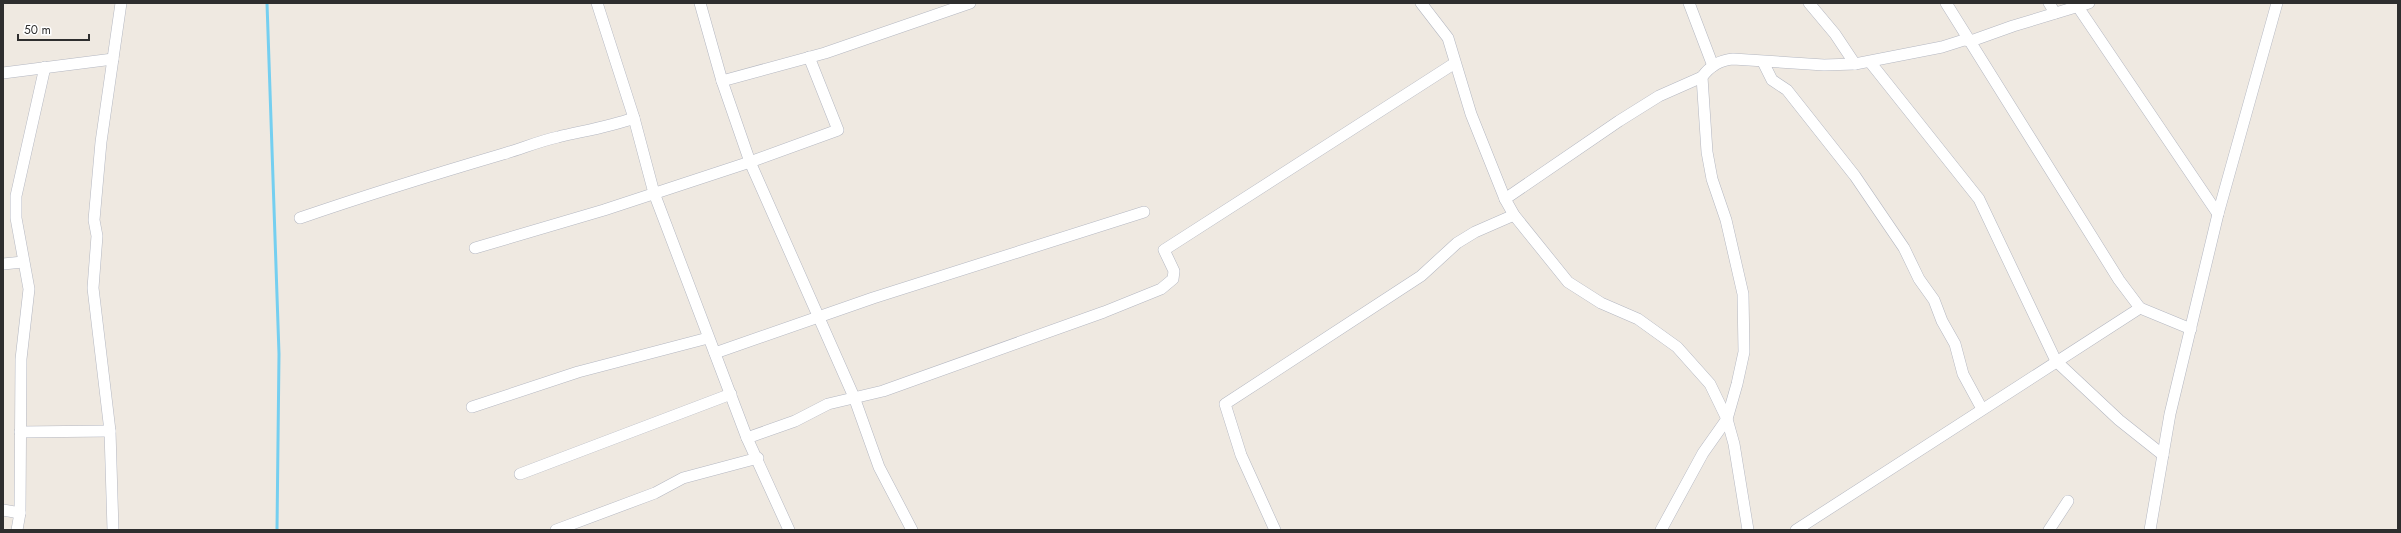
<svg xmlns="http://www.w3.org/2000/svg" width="2401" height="533" font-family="Jost,sans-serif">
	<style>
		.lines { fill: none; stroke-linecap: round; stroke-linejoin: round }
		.stream { stroke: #75cff0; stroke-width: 3 }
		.street-casing { stroke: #b4b7c1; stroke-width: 12 }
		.street { stroke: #fff; stroke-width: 11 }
	</style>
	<rect width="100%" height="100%" fill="#efe9e1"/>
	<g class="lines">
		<polyline class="stream" points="267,3 279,354 277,530"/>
		<defs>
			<g id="street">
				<polyline points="597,3 634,118 654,193 747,438 789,530"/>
				<polyline points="1421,3 1448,38 1471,114 1505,199 1514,215 1568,282 1601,303 1638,319 1677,347 1710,384 1727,419 1734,444 1748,530"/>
				<polyline points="1689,3 1713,66"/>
				<polyline points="1809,3 1835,34 1855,64"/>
				<polyline points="1946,3 2119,280 2140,308 2191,329"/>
				<polyline points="2049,3 2055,13"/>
				<polyline points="2078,7 2218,214"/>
				<polyline points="809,57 838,130 750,162 854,397 879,467 912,530"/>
				<polyline points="1763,62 1772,80 1787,90 1855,176 1904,248 1919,279 1934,300 1942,321 1955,344 1963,374 1982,409"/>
				<polyline points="1870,62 1979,199 2056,361 2119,420 2163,455"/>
				<polyline points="3,73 113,59"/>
				<polyline points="722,81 825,53 970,3"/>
				<polyline points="1505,199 1619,121 1659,96 1702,77"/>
				<path d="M 300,218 C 367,195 435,174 503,154 C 521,149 539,141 558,137 C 583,131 609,127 634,118"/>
				<polyline points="475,248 604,210 750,162 722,81 700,3"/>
				<polyline points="3,264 23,262"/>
				<polyline points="715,353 873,298 1144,212"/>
				<polyline points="472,407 578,372 708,338"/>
				<polyline points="20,432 110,431"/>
				<polyline points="747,438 795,421 828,404 883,391 1104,312 1161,289 1173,279 1174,271 1164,250 1455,63"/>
				<polyline points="520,474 731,394"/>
				<polyline points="3,510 20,513"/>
				<polyline points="17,530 20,513 21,359 29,289 16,218 16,196 45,67"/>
				<polyline points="113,530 110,431 93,288 97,236 94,220 101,142 121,3"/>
				<polyline points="556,530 655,493 683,478 758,458"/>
				<polyline points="1275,530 1241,455 1225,404 1421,276 1457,243 1475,232 1514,215"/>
				<path d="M 1661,530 L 1703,453 L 1727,419 L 1737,384 L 1744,352 L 1743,294 L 1726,220 L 1712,179 L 1707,152 L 1702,77 C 1710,66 1720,60 1733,59 L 1824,65 L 1855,64 L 1942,47 L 1964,40 L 1971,41 L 2013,26 L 2089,3"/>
				<polyline points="1796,530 2140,308"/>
				<polyline points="2049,530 2068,501"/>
				<polyline points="2150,530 2170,414 2218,214 2277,3"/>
			</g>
		</defs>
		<use href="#street" class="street-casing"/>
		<use href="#street" class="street"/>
	</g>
	<rect width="2401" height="533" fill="none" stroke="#2e2e2e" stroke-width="8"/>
	<path d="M18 34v6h71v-6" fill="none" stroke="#2e2e2e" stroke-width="2"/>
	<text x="24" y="34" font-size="12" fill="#2e2e2e" stroke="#ffffff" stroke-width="3" paint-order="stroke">50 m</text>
</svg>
